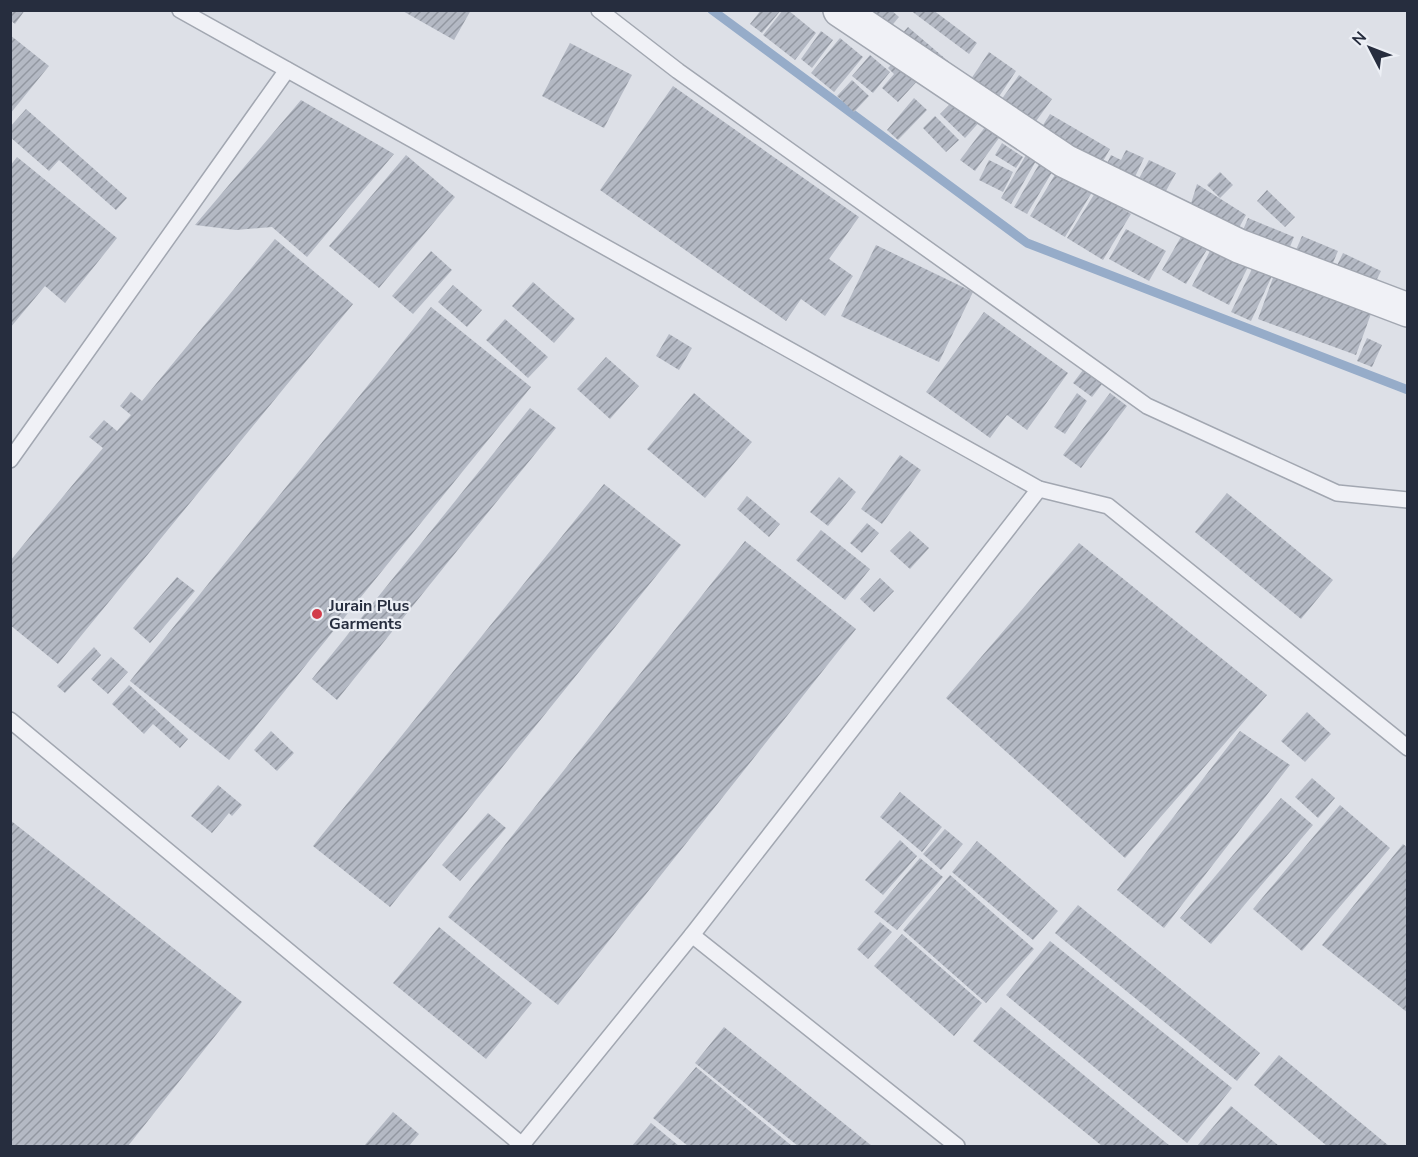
<svg xmlns="http://www.w3.org/2000/svg" width="1418" height="1157" font-family="'Nunito Sans',sans-serif">
	<style>
		.lines { fill: none; stroke-linecap: round; stroke-linejoin: round }
		.stream { stroke: #96acc9; stroke-width: 9 }
		.building { fill: url(#building-hatch) }
		.service-casing { stroke: #a2a7b1; stroke-width: 18 }
		.tertiary-casing { stroke: #a2a7b1; stroke-width: 36 }
		.service { stroke: #f0f1f6; stroke-width: 15 }
		.tertiary { stroke: #f0f1f6; stroke-width: 33 }
		.poi-dot { fill: #d23c4a; stroke: #eceff5; stroke-width: 2 }
		.labels { text-anchor: middle; stroke-width: 4.5; stroke-linejoin: round; paint-order: stroke }
		.poi-label { font-size: 16px; font-weight: bold; fill: #262d3e; stroke: #eceff5; text-anchor: start }
	</style>
	<defs>
		<pattern id="building-hatch" width="6" height="6" patternUnits="userSpaceOnUse" patternTransform="scale(1.5)"><rect width="6" height="6" fill="#b4b9c4"/><path d="M-1 1l2-2M0 6l6-6M5 7l2-2" fill="none" stroke="#9297a1"/></pattern>
	</defs>
	<rect width="100%" height="100%" fill="#dde0e7"/>
	<g class="lines">
		<polyline class="stream" points="712,10 1027,243 1408,390"/>
	</g>
	<g class="building">
		<polygon points="10,10 25,10 15,24 10,20"/>
		<polygon points="401,10 471,10 454,40"/>
		<polygon points="761,10 781,10 762,33 750,24"/>
		<polygon points="783,10 788,10 816,33 795,60 763,35"/>
		<polygon points="871,10 891,10 899,17 886,32 866,16"/>
		<polygon points="910,10 933,10 977,43 969,54"/>
		<polygon points="908,27 955,67 946,78 898,38"/>
		<polygon points="821,31 833,40 812,68 801,59"/>
		<polygon points="10,35 49,66 10,114"/>
		<polygon points="840,38 863,57 834,92 811,73"/>
		<polygon points="570,43 632,75 604,128 542,96"/>
		<polygon points="989,52 1016,71 994,104 967,85"/>
		<polygon points="870,55 890,72 873,93 852,76"/>
		<polygon points="898,58 920,78 898,102 882,88 894,74 888,68"/>
		<polygon points="1019,75 1052,99 1029,131 996,107"/>
		<polygon points="852,80 869,96 854,112 837,96"/>
		<polygon points="673,86 859,217 829,259 853,276 825,316 801,299 786,321 600,190"/>
		<polygon points="959,95 983,118 965,138 940,114"/>
		<polygon points="914,98 927,110 898,140 887,130"/>
		<polygon points="301,100 394,154 307,257 272,227 236,230 195,225"/>
		<polygon points="26,109 127,198 116,210 59,160 49,171 10,137 10,127"/>
		<polygon points="1050,114 1110,149 1099,168 1038,133"/>
		<polygon points="935,116 959,140 946,152 923,128"/>
		<polygon points="985,127 999,138 975,171 960,160"/>
		<polygon points="1002,143 1023,157 1016,168 995,155"/>
		<polygon points="1126,150 1144,158 1132,183 1104,170 1111,155 1121,160"/>
		<polygon points="406,155 455,197 379,288 329,246"/>
		<polygon points="1026,155 1036,161 1011,204 1001,198"/>
		<polygon points="17,157 117,238 65,303 45,286 10,328 10,166"/>
		<polygon points="989,160 1013,172 1003,192 979,180"/>
		<polygon points="1149,160 1176,173 1162,198 1136,184"/>
		<polygon points="1041,161 1054,169 1027,214 1014,207"/>
		<polygon points="1059,168 1094,189 1065,237 1030,216"/>
		<polygon points="1220,172 1233,185 1220,198 1207,185"/>
		<polygon points="1197,184 1246,215 1235,235 1189,210"/>
		<polygon points="1267,190 1295,217 1285,227 1257,201"/>
		<polygon points="1095,193 1131,214 1103,260 1067,238"/>
		<polygon points="1248,218 1294,237 1287,254 1241,235"/>
		<polygon points="1186,228 1211,243 1186,284 1162,270"/>
		<polygon points="1126,229 1166,251 1149,281 1109,259"/>
		<polygon points="1302,236 1338,251 1329,272 1293,257"/>
		<polygon points="275,239 353,304 58,664 10,625 10,561 103,448 89,437 104,420 117,431 131,415 120,406 131,392 142,401"/>
		<polygon points="876,245 973,292 939,362 841,316"/>
		<polygon points="1211,249 1248,267 1229,305 1192,286"/>
		<polygon points="431,251 452,270 413,314 392,296"/>
		<polygon points="1343,253 1381,271 1370,293 1332,276"/>
		<polygon points="1253,267 1272,276 1251,321 1231,312"/>
		<polygon points="1274,275 1372,311 1356,355 1258,319"/>
		<polygon points="533,282 575,319 554,343 512,306"/>
		<polygon points="453,285 482,310 467,327 438,302"/>
		<polygon points="431,307 531,387 229,760 130,681"/>
		<polygon points="984,312 1068,373 1027,430 1007,415 990,438 926,392"/>
		<polygon points="505,319 548,357 528,378 486,340"/>
		<polygon points="669,334 692,348 679,370 656,356"/>
		<polygon points="1367,338 1382,345 1372,367 1357,361"/>
		<polygon points="606,357 639,386 610,419 577,389"/>
		<polygon points="1083,370 1102,384 1092,397 1073,383"/>
		<polygon points="694,393 752,442 705,498 647,449"/>
		<polygon points="1077,393 1087,401 1065,434 1054,427"/>
		<polygon points="1110,393 1127,406 1081,468 1063,455"/>
		<polygon points="530,408 556,428 337,700 312,679"/>
		<polygon points="900,455 921,470 882,524 861,509"/>
		<polygon points="839,477 856,492 828,526 810,512"/>
		<polygon points="604,484 681,545 390,907 313,846"/>
		<polygon points="1227,493 1333,580 1301,619 1195,532"/>
		<polygon points="747,496 780,524 769,537 737,509"/>
		<polygon points="867,523 879,533 862,553 850,543"/>
		<polygon points="821,530 870,569 845,600 796,560"/>
		<polygon points="910,531 929,548 910,569 890,551"/>
		<polygon points="745,541 856,629 558,1005 448,917"/>
		<polygon points="1079,543 1267,695 1125,858 946,698"/>
		<polygon points="177,577 195,591 150,643 133,628"/>
		<polygon points="880,578 894,591 874,612 860,599"/>
		<polygon points="94,647 101,655 65,693 57,686"/>
		<polygon points="111,657 128,672 108,694 91,679"/>
		<polygon points="129,685 188,739 180,748 153,724 144,734 112,704"/>
		<polygon points="1307,712 1331,734 1305,762 1281,741"/>
		<polygon points="271,731 294,753 277,771 254,750"/>
		<polygon points="1240,731 1290,765 1164,928 1117,890"/>
		<polygon points="1312,778 1335,798 1318,818 1295,797"/>
		<polygon points="218,785 242,805 232,816 229,813 212,833 191,816"/>
		<polygon points="900,792 942,827 922,852 880,817"/>
		<polygon points="1281,798 1313,825 1211,944 1180,918"/>
		<polygon points="1340,805 1390,848 1302,951 1253,909"/>
		<polygon points="488,813 506,828 460,881 442,865"/>
		<polygon points="10,820 242,1002 128,1146 10,1146"/>
		<polygon points="945,829 963,844 941,870 923,854"/>
		<polygon points="900,840 917,856 883,895 865,880"/>
		<polygon points="977,841 1058,911 1033,940 952,872"/>
		<polygon points="1403,844 1408,848 1408,1013 1322,945"/>
		<polygon points="920,858 943,877 897,930 874,912"/>
		<polygon points="950,875 1034,949 986,1003 903,930"/>
		<polygon points="1078,905 1260,1053 1237,1081 1055,933"/>
		<polygon points="880,922 892,932 868,959 857,949"/>
		<polygon points="439,927 532,1003 486,1059 393,983"/>
		<polygon points="902,934 982,1003 954,1036 874,966"/>
		<polygon points="1050,941 1232,1088 1187,1143 1006,995"/>
		<polygon points="1001,1007 1170,1146 1102,1146 973,1041"/>
		<polygon points="724,1027 872,1146 798,1146 695,1063"/>
		<polygon points="1279,1055 1389,1146 1327,1146 1254,1085"/>
		<polygon points="696,1067 792,1146 688,1146 653,1118"/>
		<polygon points="1231,1106 1279,1146 1197,1146"/>
		<polygon points="393,1112 419,1134 409,1146 364,1146"/>
		<polygon points="651,1123 679,1146 632,1146"/>
	</g>
	<g class="lines">
		<defs>
			<g id="service">
				<polyline points="180,10 1039,489 1108,506 1408,748"/>
				<polyline points="599,10 678,71 1147,406 1337,493 1408,500"/>
				<polyline points="10,460 287,70"/>
				<polyline points="10,720 522,1145"/>
				<polyline points="692,935 957,1146"/>
				<polyline points="521,1146 692,935 1039,489"/>
			</g>
			<polyline id="tertiary" points="840,10 1065,161 1239,246 1408,310"/>
		</defs>
		<use href="#service" class="service-casing"/>
		<use href="#tertiary" class="tertiary-casing"/>
		<use href="#service" class="service"/>
		<use href="#tertiary" class="tertiary"/>
	</g>
	<circle class="poi-dot" cx="317" cy="614" r="6"/>
	<g class="labels">
		<g class="poi-label">
			<text x="329" y="611">Jurain Plus<tspan x="329" dy="18">Garments</tspan></text>
		</g>
	</g>
	<rect width="1418" height="1157" fill="none" stroke="#262d3e" stroke-width="24"/>
	<g transform="translate(1370 48) rotate(312)" stroke="#eceff5" stroke-width="4.5" paint-order="stroke">
	<path d="M0-4.5L10 22L0 15L-10 22Z" fill="#262d3e"/>
	<text y="-9" font-size="16" font-weight="bold" text-anchor="middle" fill="#262d3e">N</text>
	</g>
</svg>
